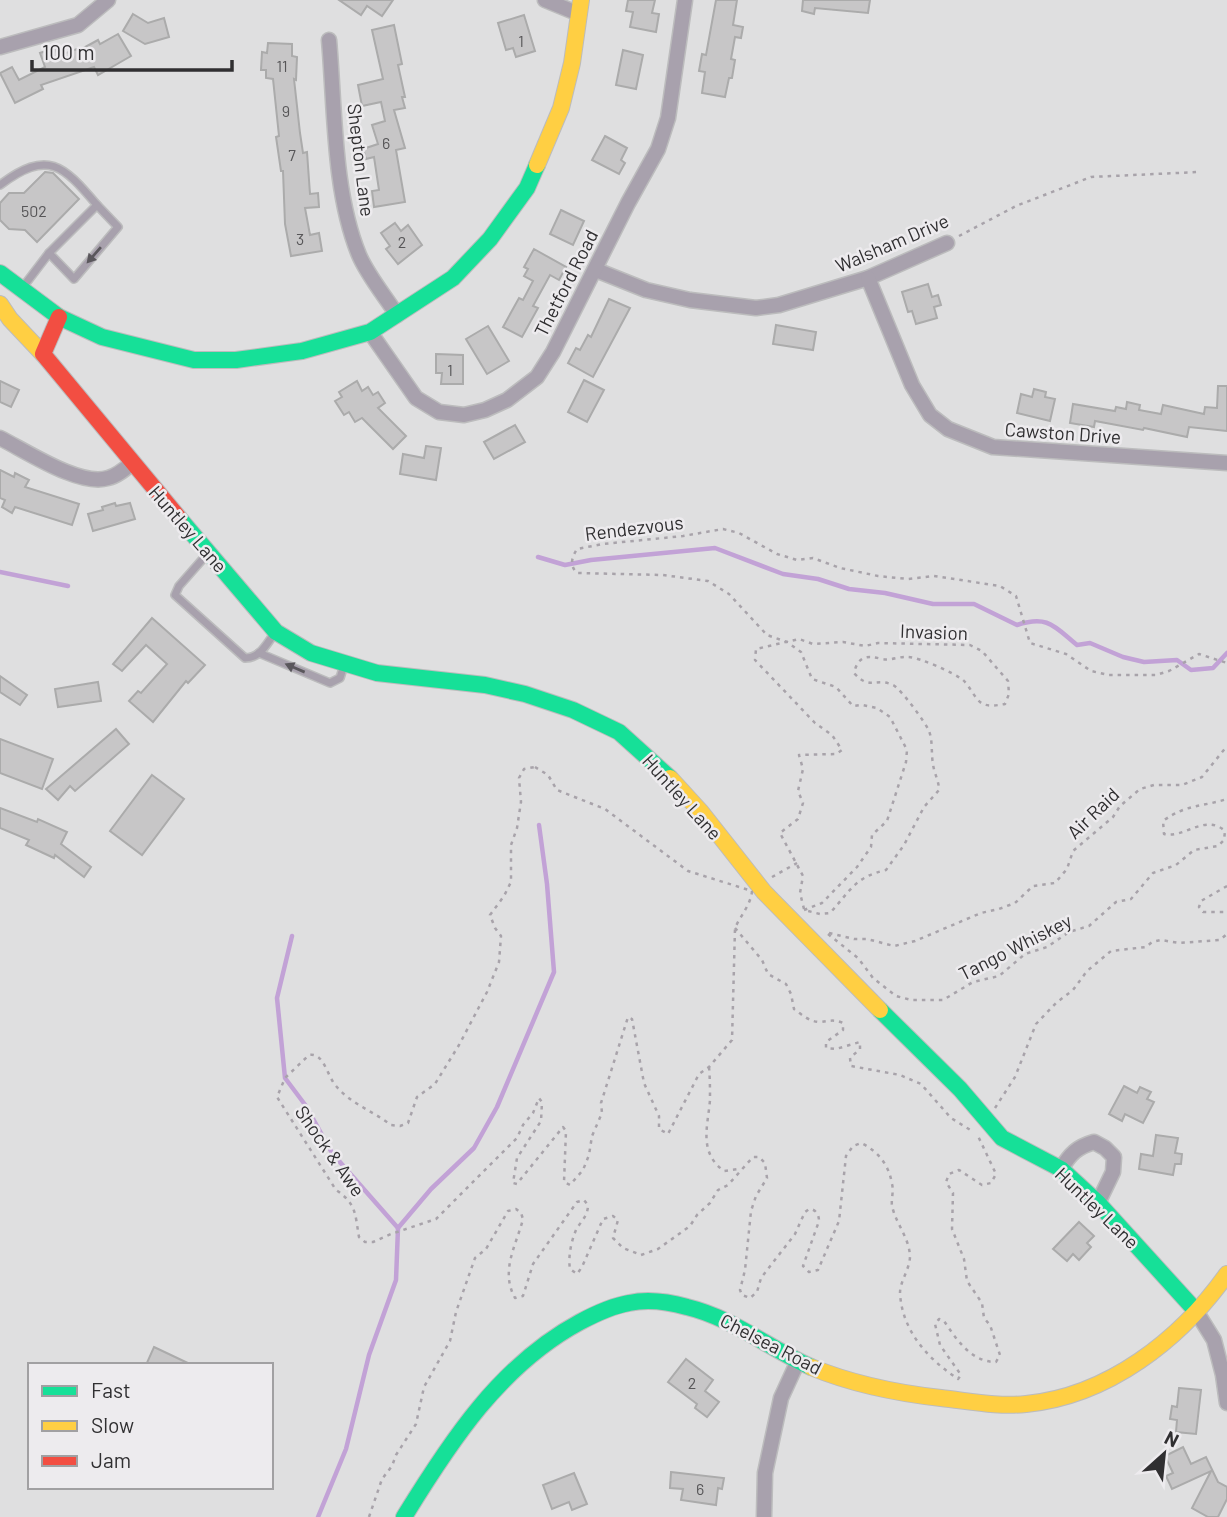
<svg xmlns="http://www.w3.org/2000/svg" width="1227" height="1517" font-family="Barlow,sans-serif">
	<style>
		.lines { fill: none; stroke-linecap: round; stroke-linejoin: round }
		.stream { stroke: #c2a2d6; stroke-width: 4.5 }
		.building { fill: #c7c6c7; stroke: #ababab; stroke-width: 2 }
		.lane-casing { stroke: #bcbcbd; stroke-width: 10 }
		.street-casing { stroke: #bcbcbd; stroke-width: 17 }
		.fast-casing { stroke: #bcbcbd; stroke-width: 18 }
		.slow-casing { stroke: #bcbcbd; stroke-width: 18 }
		.jam-casing { stroke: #bcbcbd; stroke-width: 18 }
		.path { stroke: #a8a3aa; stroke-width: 2.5; stroke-dasharray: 3.5 5; stroke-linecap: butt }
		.lane { stroke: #a8a1ad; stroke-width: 7 }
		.street { stroke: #a8a1ad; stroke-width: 14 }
		.fast { stroke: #16e098; stroke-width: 16 }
		.slow { stroke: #ffcf43; stroke-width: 16 }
		.jam { stroke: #f24e42; stroke-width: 16 }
		.oneway { fill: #5a575c }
		.labels { text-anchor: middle; stroke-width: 5; stroke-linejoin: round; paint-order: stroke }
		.number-label { font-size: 16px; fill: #575658 }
		.street-label { font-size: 19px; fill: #302f31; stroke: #edebee }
	</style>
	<rect width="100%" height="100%" fill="#dfdfe0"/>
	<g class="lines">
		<g class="stream">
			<path d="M 538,557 L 565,565 L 591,560 L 715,548 L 783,574 L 818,579 L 849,589 L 885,593 L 933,604 L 974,604 L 1017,625 C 1048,615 1054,626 1077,645 L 1090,643 L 1123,657 L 1144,662 L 1177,660 L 1191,670 L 1213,668 L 1227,653"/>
			<polyline points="0,572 68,586"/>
			<polyline points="292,936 277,998 285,1078 306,1106 332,1153 398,1228"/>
			<polyline points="318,1517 346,1449 369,1355 396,1280 398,1228 431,1189 474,1148 497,1107 554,972 547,884 539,825"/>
		</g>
	</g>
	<g class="building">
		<polygon points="339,0 393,0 382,16 367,6 361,15"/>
		<polygon points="628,0 655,0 652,13 659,14 656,32 630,27 633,12 626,11"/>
		<polygon points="716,0 737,0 733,25 743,27 741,38 735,37 731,59 735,60 732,78 729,78 725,97 702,93 705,72 699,71 702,54 706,55"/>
		<polygon points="803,0 870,0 868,13 815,8 814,14 802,11"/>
		<polygon points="133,14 148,23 164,18 169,37 145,44 123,31"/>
		<polygon points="524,15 535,51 516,57 513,48 506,50 498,23"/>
		<polygon points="394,25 402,64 398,65 405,97 402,97 405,108 394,110 405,148 396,150 405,202 374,207 372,191 379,190 374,157 366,159 363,149 378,144 372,125 385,121 381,102 362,106 358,85 383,79 372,30"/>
		<polygon points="118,34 131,56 98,75 94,67 41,85 43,89 15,103 0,73 12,67 19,80 45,67 40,53 55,48 58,56 77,49 78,51 98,40 100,44"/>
		<polygon points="268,43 292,44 292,56 297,57 296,80 294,79 300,133 303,153 307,152 310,194 318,193 319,207 305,208 310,235 319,233 322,251 291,256 285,224 283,171 281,171 276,137 279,136 273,79 266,78 266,70 261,70 262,52 267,53"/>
		<polygon points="623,50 643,55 636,89 616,85"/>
		<polygon points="605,136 627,148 621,160 625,163 619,174 592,160"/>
		<polygon points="45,172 53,173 79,199 37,242 25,230 9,229 0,220 0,203 9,193 24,193"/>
		<polygon points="561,210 584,221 573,245 550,234"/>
		<polygon points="395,223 401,231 408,225 422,245 398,264 386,249 390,246 381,233"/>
		<polygon points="534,249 566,267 559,280 550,275 533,306 538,308 522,337 503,327 519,298 523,300 533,281 524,276 528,269 524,267"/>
		<polygon points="928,284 932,297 938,295 941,305 934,307 937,318 916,324 912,311 908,312 902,292"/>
		<polygon points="609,299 630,308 593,377 568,363 576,348 580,350 588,335 591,337"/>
		<polygon points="776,325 816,332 813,350 773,344"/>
		<polygon points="488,326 509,361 487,374 466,339"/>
		<polygon points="436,354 463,355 463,384 441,384 442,373 436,373"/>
		<polygon points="584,380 604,390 587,422 568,412"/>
		<polygon points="0,381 19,390 11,407 0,402"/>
		<polygon points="357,381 362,391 368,387 373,395 378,392 385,403 378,408 406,436 393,449 362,418 355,422 349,412 344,415 335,401 342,397 339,392"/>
		<polygon points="1218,386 1227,386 1227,431 1189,427 1187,437 1144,428 1143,430 1095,421 1094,427 1070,423 1073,404 1115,411 1116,407 1126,409 1127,402 1140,405 1139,410 1161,414 1163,405 1204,414 1205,407 1217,408"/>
		<polygon points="1034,389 1046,392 1045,397 1055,399 1050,421 1017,413 1021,394 1032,397"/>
		<polygon points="515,425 525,442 494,459 484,442"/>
		<polygon points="426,446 441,448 436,480 400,474 403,454 424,458"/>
		<polygon points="0,470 14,477 15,473 29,480 25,487 79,504 72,525 15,507 12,513 2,507 5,500 0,498"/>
		<polygon points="115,503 116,506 130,503 135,519 93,531 88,514 103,510 102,507"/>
		<polygon points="152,618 205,665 188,683 186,681 153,722 129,701 138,691 141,693 167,664 146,645 122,671 113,664"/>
		<polygon points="0,676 27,695 20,705 0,692"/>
		<polygon points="98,682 101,701 58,707 55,689"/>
		<polygon points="116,729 129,744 75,791 70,786 58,800 46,789"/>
		<polygon points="0,739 53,759 42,789 0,773"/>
		<polygon points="152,775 184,799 142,855 110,831"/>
		<polygon points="0,808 37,822 38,819 67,832 61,844 91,867 84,877 55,855 54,858 26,845 29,840 0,828"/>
		<polygon points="1124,1086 1137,1093 1140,1087 1151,1092 1147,1099 1154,1102 1143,1123 1125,1114 1122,1121 1109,1114"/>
		<polygon points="1156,1135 1178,1138 1175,1153 1182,1154 1181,1164 1175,1164 1173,1175 1139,1169 1141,1154 1153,1156"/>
		<polygon points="1079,1222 1094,1236 1087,1243 1091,1247 1079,1260 1073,1254 1067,1261 1053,1249"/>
		<polygon points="154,1347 192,1365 146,1365"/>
		<polygon points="686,1359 713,1380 705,1391 719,1402 707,1417 695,1408 697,1404 668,1382"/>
		<polygon points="1179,1388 1201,1390 1196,1434 1176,1432 1177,1420 1170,1419 1172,1406 1177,1407"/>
		<polygon points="1183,1447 1191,1464 1206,1457 1218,1482 1227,1487 1227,1499 1218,1517 1208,1517 1192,1508 1211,1471 1172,1489 1166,1476 1173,1473 1165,1456"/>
		<polygon points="671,1472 724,1478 722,1489 718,1488 716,1505 681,1500 683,1489 670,1488"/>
		<polygon points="574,1473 587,1504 572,1510 569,1502 552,1509 543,1485"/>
	</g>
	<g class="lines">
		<defs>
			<g id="lane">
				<path d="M 0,185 C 48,149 63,165 97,205 L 49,253 L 23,287"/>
				<polyline points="49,253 74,279 118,227 97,205"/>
				<path d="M 208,553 L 179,586 L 175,595 L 245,658 C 260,658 266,645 274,634"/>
				<polyline points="259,653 330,683 340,678 344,665"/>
			</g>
			<g id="street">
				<polyline points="545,0 579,14"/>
				<path d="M 329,40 C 335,108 333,192 359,255 C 368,276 385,296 397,315"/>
				<polyline points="0,47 78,25 108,0"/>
				<polyline points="596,270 646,290 690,300 756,308 779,305 868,278 947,243"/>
				<polyline points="868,278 912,385 930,415 948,429 993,447 1227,463"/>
				<polyline points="370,332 416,398 439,412 464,415 485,410 507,400 537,377 553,352 628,203 658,149 668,118 685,0"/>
				<path d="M 0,438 C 26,451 80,487 108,478 C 117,476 125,469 132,463"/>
				<path d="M 1061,1169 C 1070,1154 1077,1147 1094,1142 L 1105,1148 L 1114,1157 L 1113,1172 L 1098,1203"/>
				<polyline points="1196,1311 1214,1340 1223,1375 1227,1403"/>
				<polyline points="764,1517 765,1473 781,1398 798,1361"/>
			</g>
			<g id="fast">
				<polyline points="0,273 59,317 102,337 194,360 236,360 302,351 370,332 453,278 490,239 527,188 537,165"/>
				<polyline points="179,518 276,632 311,653 377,673 485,685 525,694 573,710 619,732 670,778"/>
				<polyline points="880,1010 960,1089 1002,1138 1061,1169 1098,1203 1196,1311"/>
				<path d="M 404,1517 C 450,1442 500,1365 580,1322 C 595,1314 612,1306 629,1303 C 648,1299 669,1302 687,1307 C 733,1318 768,1348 811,1367"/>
			</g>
			<g id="slow">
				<polyline points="537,165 561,108 572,63 581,0"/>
				<polyline points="0,304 10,319 43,354"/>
				<polyline points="670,778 701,812 764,892 880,1010"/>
				<path d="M 811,1367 C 852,1384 896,1393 941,1398 C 969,1401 998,1407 1026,1404 C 1108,1396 1180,1340 1227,1274"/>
			</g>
			<polyline id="jam" points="59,317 43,354 179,518"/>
		</defs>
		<use href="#lane" class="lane-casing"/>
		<use href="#street" class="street-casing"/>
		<use href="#fast" class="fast-casing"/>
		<use href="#slow" class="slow-casing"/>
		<use href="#jam" class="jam-casing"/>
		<g class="path">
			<polyline points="959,236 1016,206 1091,177 1198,172"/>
			<path d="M 535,767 L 548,775 L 557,790 L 605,809 L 688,871 L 752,891 C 751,904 741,915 735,928 L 732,1040 L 709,1067 L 699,1074 L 668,1134 L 659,1129 L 659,1116 L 644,1083 L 632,1019 L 628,1017 L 607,1084 L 601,1103 L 602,1113 L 592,1136 L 589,1155 L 583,1170 L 570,1185 L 564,1182 L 566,1131 L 563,1127 L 520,1180 L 517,1184 L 513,1183 L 517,1158 L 541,1121 L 542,1102 L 539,1098 L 533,1113 L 523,1125 L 517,1138 L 436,1219 L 391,1234 L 373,1242 L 365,1242 L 359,1237 C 355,1215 357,1204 336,1190 L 277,1097 L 285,1078 L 309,1055 C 324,1052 327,1076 336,1086 C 351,1104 373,1111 391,1125 L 400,1126 L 408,1123 L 417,1097 L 435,1084 L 459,1045 L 487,992 L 499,962 L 501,936 L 495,928 L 490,915 L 504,896 L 511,882 L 511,845 L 517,828 L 521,802 L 519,778 L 524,769 Z"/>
			<polyline points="772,877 797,863"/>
			<polyline points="1227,886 1201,901 1199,907 1203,912 1227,912"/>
			<path d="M 804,909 L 800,893 L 803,876 L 780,833 L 798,819 L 803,803 L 798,791 L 803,769 L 799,755 L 836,754 L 842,750 L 832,735 L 815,723 L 755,660 L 756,649 L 799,639 L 813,644 L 843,642 L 865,646 L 878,643 L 970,645 L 982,651 L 1008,681 L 1009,694 L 1005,704 C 998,705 990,707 983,704 C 975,700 970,686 963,680 C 954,673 919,657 908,657 C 900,656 890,661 882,659 C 867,655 858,656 854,673 C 870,691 876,677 893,685 C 900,688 926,723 929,731 C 933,741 931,754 933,764 C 934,773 939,781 939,790 L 924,807 L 904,845 L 886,870 C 855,877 851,890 830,913 L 820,914 L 804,910"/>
			<path d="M 804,910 L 822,903 L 857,867 L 871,847 L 872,835 L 887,821 L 906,762 L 907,750 L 890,717 L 877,708 L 862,705 L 853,706 L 836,687 L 812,679 L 801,652 L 787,642 L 767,635 L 729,594 L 708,581 L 663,575 L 577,573 C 569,565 572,557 577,549 L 603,544 L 683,536 L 723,529 L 739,533 L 777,554 L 797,560 L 813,558 L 840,568 L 878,576 L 908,579 L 934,576 L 1000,586 L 1016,596 L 1030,643 L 1066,654 L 1091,671 L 1109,675 L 1156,675 L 1169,671 L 1199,654 L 1227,663"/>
			<path d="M 735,928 L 762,960 L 768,974 L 786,984 L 791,994 L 794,1009 C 802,1015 810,1022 820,1022 C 829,1021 834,1019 843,1023 L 843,1030 L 826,1042 L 826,1048 L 836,1049 L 860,1042 L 860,1049 L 850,1058 L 851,1066 L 900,1075 L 921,1084 L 951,1118 L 972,1131"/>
			<polyline points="829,933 854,939 867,939 894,946 915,941 981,913 999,909 1015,903 1033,886 1055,883 1067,869 1073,851 1113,817 1120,806 1140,789 1154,785 1182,785 1202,777 1227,746"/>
			<path d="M 828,934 L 858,958 L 873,978 L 896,996 L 911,1000 L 943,1000 L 973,982 L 999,976 L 1025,954 L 1047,947 L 1069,932 L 1089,926 L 1116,902 L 1131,899 L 1153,873 L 1176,865 L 1194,850 L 1218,846 L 1224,840 L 1225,831 C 1205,813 1184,839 1164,834 L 1163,821 C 1186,804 1202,807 1227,799"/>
			<path d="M 709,1067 C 710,1078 710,1089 710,1100 C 708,1126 698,1152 724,1171 L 739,1169"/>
			<polyline points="995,1108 1015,1077 1036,1024 1056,1003 1073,990 1087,971 1111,951 1146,947 1152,942 1161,940 1179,943 1220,940 1227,934"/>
			<path d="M 369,1517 L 382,1479 L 392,1466 L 396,1455 L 416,1424 L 424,1387 L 450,1341 L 456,1312 L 475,1258 L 486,1249 L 508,1211 L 516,1209 L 521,1213 L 523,1219 C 516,1246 500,1271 515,1298 L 523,1296 L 533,1264 L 577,1202 L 584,1200 L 588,1205 C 588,1216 581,1221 576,1230 C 571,1242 568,1257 570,1269 L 577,1274 L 582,1267 L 603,1219 L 613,1216 L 618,1220 L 613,1238 L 623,1248 L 641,1255 L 658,1249 L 690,1226 L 697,1215 L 710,1203 L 718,1190 L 728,1185 L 753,1157 L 759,1157 L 765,1163 L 767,1178 L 756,1196 L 751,1211 L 745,1270 L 740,1290 L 742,1295 L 750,1298 L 757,1292 L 761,1278 L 795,1234 L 805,1212 L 809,1209 C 816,1209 819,1215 819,1221 L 803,1266 L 809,1272 L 818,1270 L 839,1221 L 846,1156 L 853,1146 L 861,1143 C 878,1151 889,1165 892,1184 C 894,1191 891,1199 892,1206 C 896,1224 909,1237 910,1256 C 910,1269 900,1281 900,1293 C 902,1331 928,1359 958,1379 L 961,1375 L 940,1345 L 935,1324 L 939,1319 L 944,1321 C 957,1340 971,1362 996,1362 L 1000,1355 L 990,1325 L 984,1318 L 982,1303 L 967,1281 L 964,1259 L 952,1229 L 953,1193 L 946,1182 L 949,1174 L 959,1170 L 982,1185 L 991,1183 L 996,1174 L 978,1136"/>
		</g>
		<use href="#lane" class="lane"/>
		<use href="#street" class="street"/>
		<use href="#fast" class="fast"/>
		<use href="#slow" class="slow"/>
		<use href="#jam" class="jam"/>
	</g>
	<defs><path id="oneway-solid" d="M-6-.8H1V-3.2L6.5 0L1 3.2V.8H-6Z" transform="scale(1.75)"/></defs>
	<g class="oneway">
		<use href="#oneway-solid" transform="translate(94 255) rotate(131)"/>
		<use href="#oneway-solid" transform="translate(295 668) rotate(-157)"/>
	</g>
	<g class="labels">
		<g class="number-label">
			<text x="521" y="47">1</text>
			<text x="282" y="72">11</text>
			<text x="286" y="117">9</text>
			<text x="386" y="149">6</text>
			<text x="292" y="161">7</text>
			<text x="34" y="217">502</text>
			<text x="300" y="245">3</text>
			<text x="402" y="248">2</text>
			<text x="450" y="376">1</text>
			<text x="692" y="1389">2</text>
			<text x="700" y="1495">6</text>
		</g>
		<g class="street-label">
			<text transform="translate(361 160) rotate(83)" y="7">Shepton Lane</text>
			<text transform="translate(892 243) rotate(-23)" y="7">Walsham Drive</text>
			<text transform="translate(566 283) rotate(-63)" y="7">Thetford Road</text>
			<text transform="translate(1063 433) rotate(4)" y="7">Cawston Drive</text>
			<text transform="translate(634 528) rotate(-7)" y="7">Rendezvous</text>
			<text transform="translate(188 529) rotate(49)" y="7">Huntley Lane</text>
			<text transform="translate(934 632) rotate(2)" y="7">Invasion</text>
			<text transform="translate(682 797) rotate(48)" y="7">Huntley Lane</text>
			<text transform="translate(1093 813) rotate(-44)" y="7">Air Raid</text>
			<text transform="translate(1015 947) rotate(-27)" y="7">Tango Whiskey</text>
			<text transform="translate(330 1151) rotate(55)" y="7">Shock &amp; Awe</text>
			<text transform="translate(1097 1208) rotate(44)" y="7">Huntley Lane</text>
			<text transform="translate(771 1344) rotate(27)" y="7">Chelsea Road</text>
		</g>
	</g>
	<rect x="28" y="1363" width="245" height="126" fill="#edebee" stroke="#a1a0a2" stroke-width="2"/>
	<rect x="42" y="1386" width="35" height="10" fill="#16e098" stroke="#a1a0a2" stroke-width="2"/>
	<text x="91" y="1398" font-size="21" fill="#302f31">Fast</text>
	<rect x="42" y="1421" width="35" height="10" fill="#ffcf43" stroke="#a1a0a2" stroke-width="2"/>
	<text x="91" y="1433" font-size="21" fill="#302f31">Slow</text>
	<rect x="42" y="1456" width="35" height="10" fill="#f24e42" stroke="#a1a0a2" stroke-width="2"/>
	<text x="91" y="1468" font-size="21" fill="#302f31">Jam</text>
	<g transform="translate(1164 1454) rotate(27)" stroke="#edebee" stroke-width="5" paint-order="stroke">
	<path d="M0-5L12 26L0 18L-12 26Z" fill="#302f31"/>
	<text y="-10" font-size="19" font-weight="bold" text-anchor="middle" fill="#302f31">N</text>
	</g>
	<path d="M32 60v10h200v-10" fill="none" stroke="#302f31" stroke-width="3.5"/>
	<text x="42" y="60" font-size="21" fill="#302f31" stroke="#edebee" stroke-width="5" paint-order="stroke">100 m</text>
</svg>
